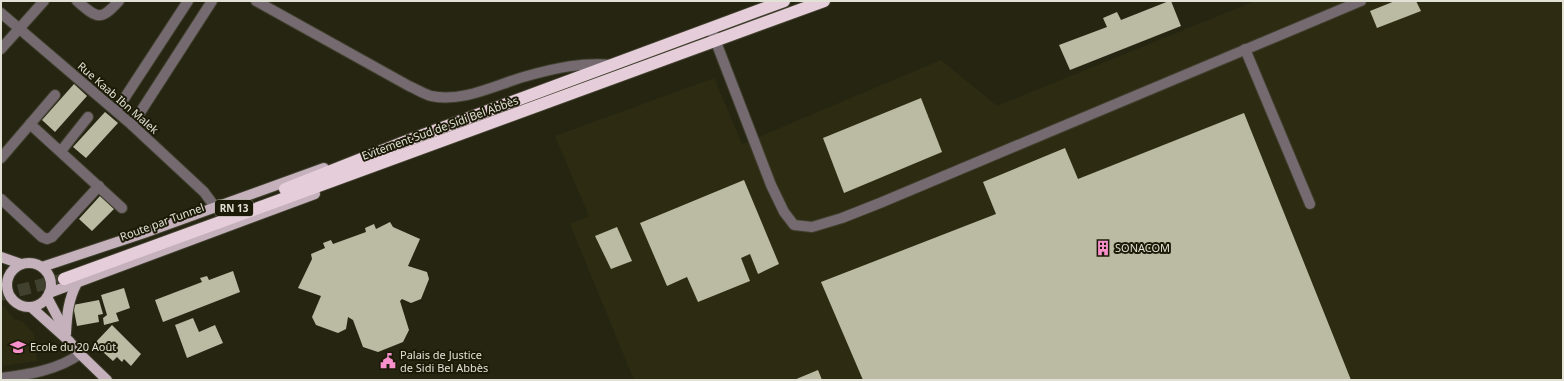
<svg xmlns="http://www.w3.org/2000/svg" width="1564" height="381" font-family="'Noto Sans',sans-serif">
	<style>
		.built { fill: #2d2c12 }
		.building { fill: #bbbba4 }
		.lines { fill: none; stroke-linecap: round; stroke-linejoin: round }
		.highway-tunnel { stroke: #41412f; stroke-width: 12; stroke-dasharray: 12 6; stroke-linecap: butt }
		.minor-casing { stroke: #3f3f2d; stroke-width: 12 }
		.major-casing { stroke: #3f3f2d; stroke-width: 12 }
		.highway-casing { stroke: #3f3f2d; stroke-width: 14 }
		.minor { stroke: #746a6f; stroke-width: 10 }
		.major { stroke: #c5b1bb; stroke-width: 10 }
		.highway { stroke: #e6cdda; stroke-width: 12 }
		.labels { text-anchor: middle; stroke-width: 4; stroke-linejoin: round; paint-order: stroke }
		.shield { fill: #1c1b08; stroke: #a6a698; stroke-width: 1 }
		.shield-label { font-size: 10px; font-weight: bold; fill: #e1e1d5 }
		.street-label { font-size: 11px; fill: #e1e1d5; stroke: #1c1b08 }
		.poi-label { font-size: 11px; fill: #e1e1d5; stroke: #1c1b08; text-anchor: start }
	</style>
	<rect width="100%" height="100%" fill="#252512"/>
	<g class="built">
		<polygon points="1255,1 1563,1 1563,380 634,380 570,224 589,216 555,136 714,78 742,144 941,60 997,106"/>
		<polygon points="3,306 14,319 22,321 34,334 37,361 1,366 1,307"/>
	</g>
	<g class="building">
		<polygon points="1169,1 1171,1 1181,26 1070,70 1059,45 1107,27 1103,18 1117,12 1121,20"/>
		<polygon points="1395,1 1416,1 1421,11 1377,28 1370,11"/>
		<polygon points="74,84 87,96 55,132 42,120"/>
		<polygon points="921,98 942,152 844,193 823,138"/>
		<polygon points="105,112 118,123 86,158 73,147"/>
		<polygon points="1244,113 1351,380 863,380 821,282 996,214 983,182 1065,148 1078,179"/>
		<polygon points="744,180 779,264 758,274 750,254 741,258 750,281 698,302 687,277 667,286 640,223"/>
		<polygon points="100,196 114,209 92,231 79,219"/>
		<polygon points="390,222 393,227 420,239 408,266 427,272 429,279 421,299 411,303 402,299 400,301 409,330 403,342 378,352 363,347 353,320 348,317 346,329 338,333 316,325 312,317 321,296 298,288 312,259 311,254 325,248 323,243 331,240 333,244 366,232 365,228 374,224 376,229"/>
		<polygon points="617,227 632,261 611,269 595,236"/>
		<polygon points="233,271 240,292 163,322 155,300 202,282 200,278 207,276 209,280"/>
		<polygon points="124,288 130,308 116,313 119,321 104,325 103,318 107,315 101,295"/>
		<polygon points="99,300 103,314 98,315 99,322 77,326 73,305"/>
		<polygon points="193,318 199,332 215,325 223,343 187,358 175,325"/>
		<polygon points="112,325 141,354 131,366 124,359 122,362 117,357 113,361 94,344"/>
		<polygon points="818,370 822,380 794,380"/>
	</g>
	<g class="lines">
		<polyline class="highway-tunnel" points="1,295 64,279"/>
		<defs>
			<g id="minor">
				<path d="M 77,1 C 97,18 100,22 119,1"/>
				<path d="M 256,1 L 409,86 C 416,89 424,94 431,96 C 464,103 497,84 527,76 C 555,68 583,62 612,65"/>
				<polyline points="1,13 132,125 204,192 215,207"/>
				<polyline points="711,29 771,185 784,212 794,225 812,227 842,218 880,203 1361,1"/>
				<polyline points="1,49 44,1"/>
				<polyline points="1245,49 1310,204"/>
				<polyline points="116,111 188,1"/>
				<polyline points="30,124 122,208"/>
				<polyline points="132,125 212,1"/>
				<polyline points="61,151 88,117"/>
				<polyline points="1,158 55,95"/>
				<polyline points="1,199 42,237 47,239 52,237 99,186"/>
				<path d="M 1,378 C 27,375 58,370 80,354"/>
			</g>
			<g id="major">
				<polyline points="1,257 21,264"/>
				<circle cx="29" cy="285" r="22"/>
				<polyline points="42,267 144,233 324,168"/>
				<polyline points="49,293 315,194"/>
				<polyline points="47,297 66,333"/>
				<polyline points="31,307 69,341 80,354 107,380"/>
				<path d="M 66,333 C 67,315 68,300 77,283"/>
			</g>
			<g id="highway">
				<polyline points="285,189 404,142 784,1"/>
				<polyline points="64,279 824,1"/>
			</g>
		</defs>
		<use href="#minor" class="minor-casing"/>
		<use href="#major" class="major-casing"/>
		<use href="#highway" class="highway-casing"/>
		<use href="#minor" class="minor"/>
		<use href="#major" class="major"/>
		<use href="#highway" class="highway"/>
	</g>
	<defs>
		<symbol id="building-bare" viewBox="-9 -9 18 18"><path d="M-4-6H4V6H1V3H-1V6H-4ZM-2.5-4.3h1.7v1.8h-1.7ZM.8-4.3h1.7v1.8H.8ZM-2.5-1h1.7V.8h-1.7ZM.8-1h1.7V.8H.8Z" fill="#f890cc" stroke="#1c1b08" stroke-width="2.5" paint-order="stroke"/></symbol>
		<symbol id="school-bare" viewBox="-9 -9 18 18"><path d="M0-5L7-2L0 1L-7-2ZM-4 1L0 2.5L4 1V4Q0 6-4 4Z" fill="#f890cc" stroke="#1c1b08" stroke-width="2.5" paint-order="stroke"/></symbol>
		<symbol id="civic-bare" viewBox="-9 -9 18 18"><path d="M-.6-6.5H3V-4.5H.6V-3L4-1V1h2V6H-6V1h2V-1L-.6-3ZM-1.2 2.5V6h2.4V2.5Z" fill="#f890cc" stroke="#1c1b08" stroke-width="2.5" paint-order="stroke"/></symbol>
	</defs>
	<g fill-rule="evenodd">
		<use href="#building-bare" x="1092" y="237" width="22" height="22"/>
		<use href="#school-bare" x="7" y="336" width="22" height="22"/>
		<use href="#civic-bare" x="377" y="350" width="22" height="22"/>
	</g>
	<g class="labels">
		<rect class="shield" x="215" y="200" width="38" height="16" rx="3"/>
		<g class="shield-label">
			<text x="234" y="212">RN 13</text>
		</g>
		<g class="street-label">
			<text transform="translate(118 98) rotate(41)" y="4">Rue Kaab Ibn Malek</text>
			<text transform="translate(440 128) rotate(-20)" y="4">Evitement Sud de Sidi Bel Abbès</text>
			<text transform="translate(162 222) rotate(-20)" y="4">Route par Tunnel</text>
		</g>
		<g class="poi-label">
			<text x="1115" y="252">SONACOM</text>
			<text x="30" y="351">Ecole du 20 Août</text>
			<text x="400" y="359">Palais de Justice<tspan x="400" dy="13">de Sidi Bel Abbès</tspan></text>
		</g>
	</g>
	<rect width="1564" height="381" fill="none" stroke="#e1e1d5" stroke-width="4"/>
</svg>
